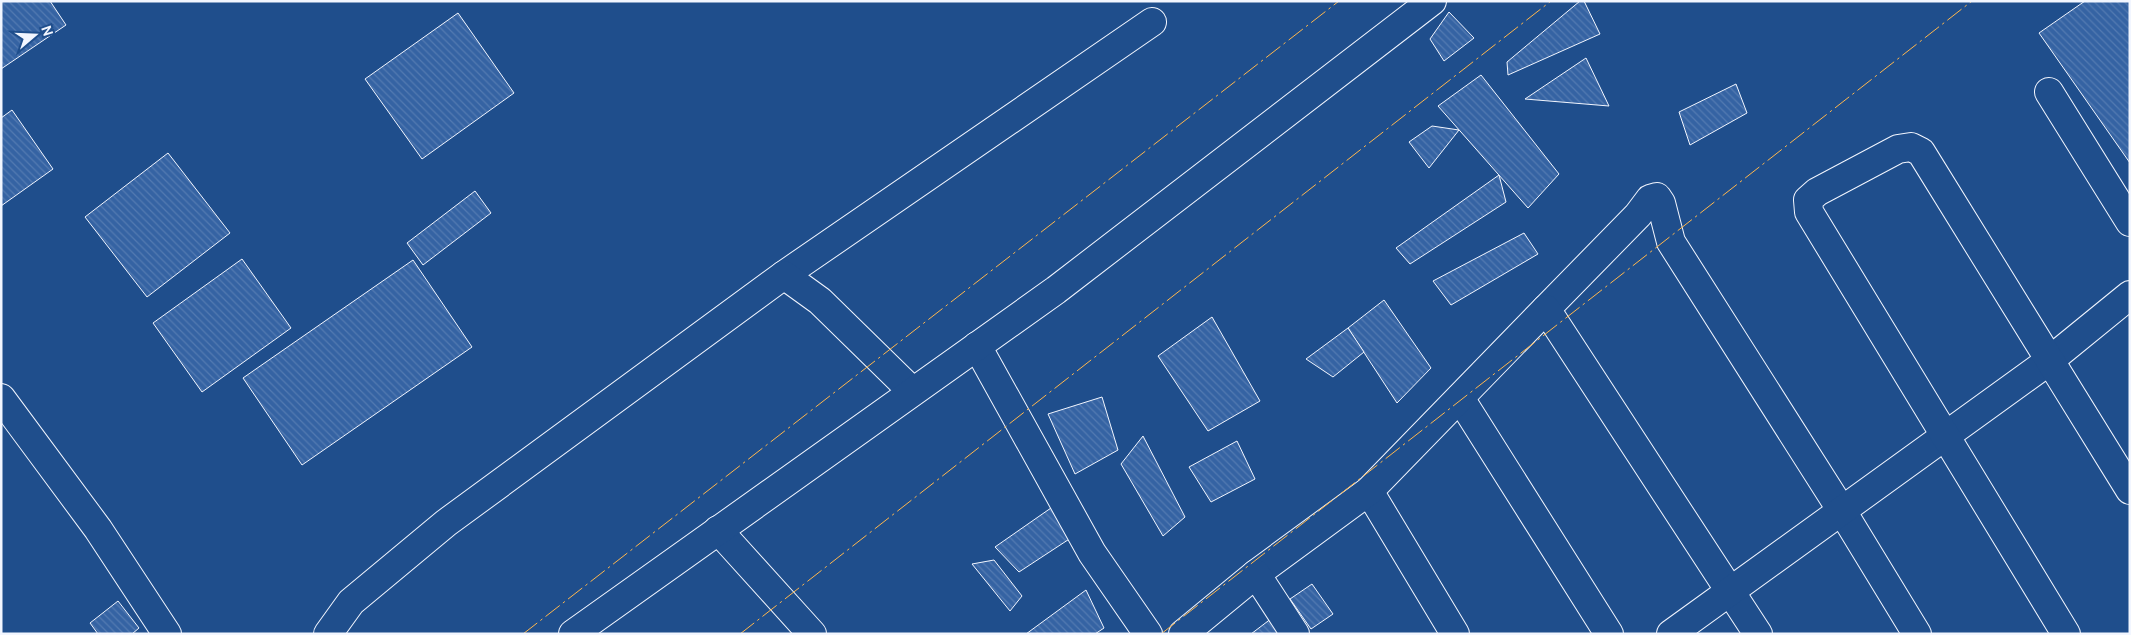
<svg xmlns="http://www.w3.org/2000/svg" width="2131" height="635" font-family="Cabin,sans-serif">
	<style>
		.building { fill: url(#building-back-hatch); stroke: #f2f6ff }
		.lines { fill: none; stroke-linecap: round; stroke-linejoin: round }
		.minor-casing { stroke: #f2f6ff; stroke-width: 30 }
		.minor { stroke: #1f4e8c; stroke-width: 28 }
		.power { stroke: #ffb74d; stroke-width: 1; stroke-dasharray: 18 4 2.5 4; stroke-linecap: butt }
	</style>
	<defs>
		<pattern id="building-back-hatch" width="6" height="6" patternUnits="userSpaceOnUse" patternTransform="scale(1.25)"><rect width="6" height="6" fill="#3563a3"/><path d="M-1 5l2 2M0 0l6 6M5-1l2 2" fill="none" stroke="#537ab1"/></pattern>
	</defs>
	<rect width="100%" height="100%" fill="#1f4e8c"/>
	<g class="building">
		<polygon points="1,1 50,1 66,25 1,69"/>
		<polygon points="1580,1 1584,1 1600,34 1508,75 1507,62"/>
		<polygon points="2085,1 2130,1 2130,163 2039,33"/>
		<polygon points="1449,12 1474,38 1444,61 1430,39"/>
		<polygon points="458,13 514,93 422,159 365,79"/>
		<polygon points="1586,58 1609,106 1525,99"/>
		<polygon points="1481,75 1559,174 1528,208 1438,106"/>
		<polygon points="1736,84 1747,113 1690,145 1679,112"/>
		<polygon points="12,110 53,169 1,206 1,118"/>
		<polygon points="1432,126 1459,130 1429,168 1409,142"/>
		<polygon points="168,153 230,233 147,297 85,217"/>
		<polygon points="1499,175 1506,202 1410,264 1396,248"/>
		<polygon points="475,191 491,213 423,265 407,243"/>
		<polygon points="1524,233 1538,254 1451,305 1433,281"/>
		<polygon points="242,259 291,328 202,392 153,323"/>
		<polygon points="413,260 472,347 302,465 243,378"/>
		<polygon points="1384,300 1431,368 1397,403 1348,328"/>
		<polygon points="1212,317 1260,401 1208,431 1158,356"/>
		<polygon points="1348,328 1364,352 1333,377 1306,359"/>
		<polygon points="1102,397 1118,450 1075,474 1048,414"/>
		<polygon points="1143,436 1185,517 1163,536 1121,464"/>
		<polygon points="1237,441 1255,479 1211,502 1189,467"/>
		<polygon points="1061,501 1080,532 1019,572 995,547"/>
		<polygon points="994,560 1022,596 1010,611 972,564"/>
		<polygon points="1312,584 1333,614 1311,629 1290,599"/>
		<polygon points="1086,590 1104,628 1095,634 1026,634"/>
		<polygon points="118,601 139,628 132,634 98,634 90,623"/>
		<polygon points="1272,618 1283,634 1251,634"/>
	</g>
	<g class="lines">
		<defs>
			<g id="minor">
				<polyline points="2049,92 2130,222"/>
				<polyline points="784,275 1152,22"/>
				<polyline points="1546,309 1638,215 1650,199 1657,197 1661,203 1671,242 1842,511 1917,634"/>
				<polyline points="977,346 1092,553 1148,634"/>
				<polyline points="1,398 98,529 167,634"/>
				<polyline points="1460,398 1609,634"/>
				<polyline points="1369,491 1455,634"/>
				<polyline points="718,530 812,634"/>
				<polyline points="1256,574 1369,491 1546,309 1758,634"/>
				<polyline points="328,634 351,602 446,523 784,275 820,301 912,391"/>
				<polyline points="573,634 1056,290 1432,1"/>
				<polyline points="1183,634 1256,574 1295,634"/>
				<polyline points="1671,634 2049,361 2130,295"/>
				<polyline points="2066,634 1809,212 1808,200 1817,192 1898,149 1911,147 1921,152 2130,490"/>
			</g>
		</defs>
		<use href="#minor" class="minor-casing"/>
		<use href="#minor" class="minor"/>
		<g class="power">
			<polyline points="523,634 1339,1"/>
			<polyline points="740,634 1551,1"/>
			<polyline points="1161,634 1972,1"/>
		</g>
	</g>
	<rect width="2131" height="635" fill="none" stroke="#f2f6ff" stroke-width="5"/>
	<g transform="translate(35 35) rotate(71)" stroke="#1f4e8c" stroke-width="4" paint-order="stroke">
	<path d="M0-4L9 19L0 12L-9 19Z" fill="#f2f6ff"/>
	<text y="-8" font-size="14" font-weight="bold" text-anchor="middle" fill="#f2f6ff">N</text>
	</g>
</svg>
